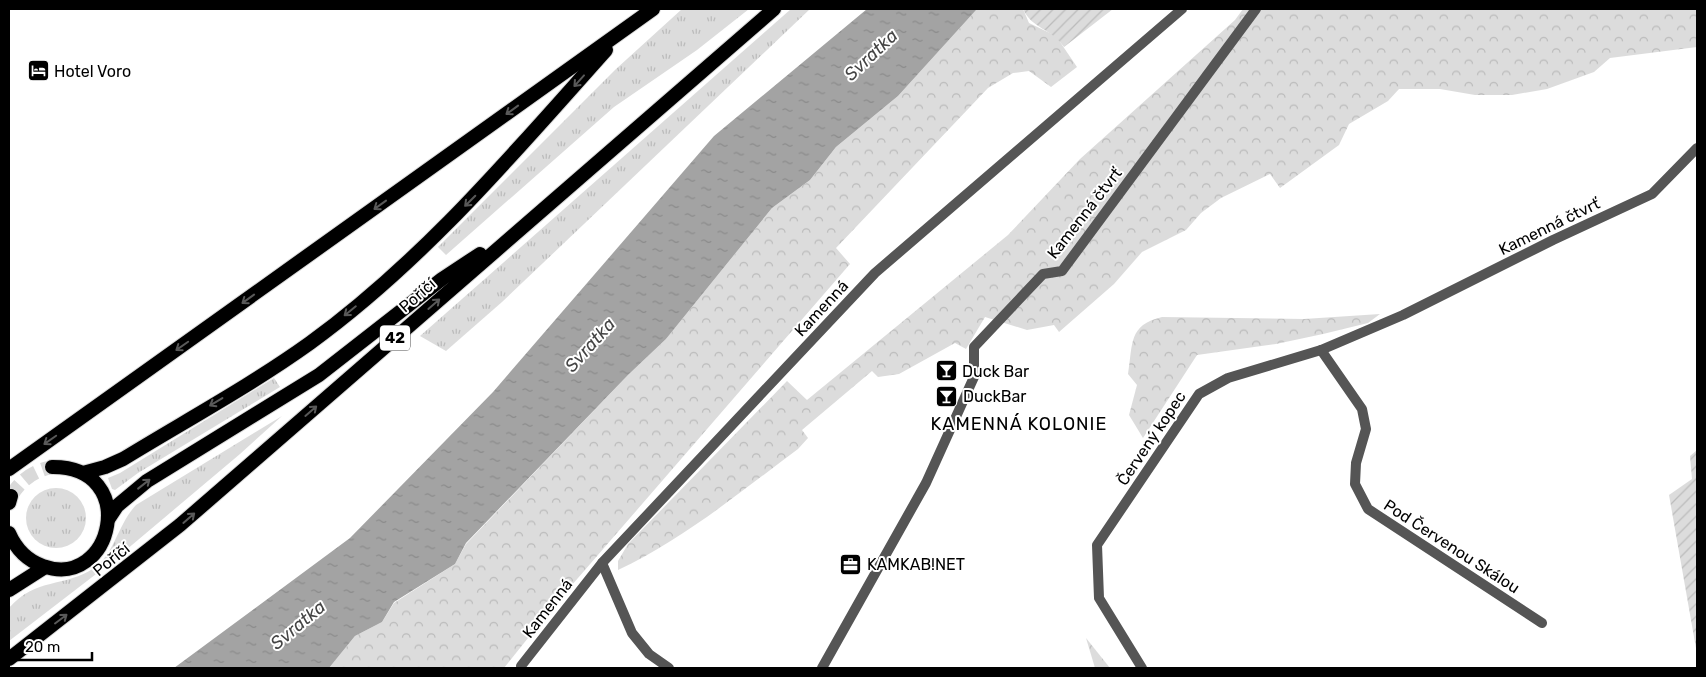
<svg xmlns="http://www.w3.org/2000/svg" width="1706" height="677" font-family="Rubik,sans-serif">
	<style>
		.grass { fill: url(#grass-tufts) }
		.forest { fill: url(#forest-crowns) }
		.garden { fill: url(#garden-furrows) }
		.water { fill: url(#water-ripples) }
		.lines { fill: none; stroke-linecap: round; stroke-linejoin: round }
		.trunk-tunnel { stroke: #d9d9d9; stroke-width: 14; stroke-dasharray: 14 7; stroke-linecap: butt }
		.trunk-casing { stroke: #dbdbdb; stroke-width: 16 }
		.minor { stroke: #555; stroke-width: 10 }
		.trunk { stroke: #000; stroke-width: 14 }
		.oneway { stroke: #595959 }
		.labels { text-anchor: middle; stroke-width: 4; stroke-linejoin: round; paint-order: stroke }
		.shield { fill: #fff; stroke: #4c4c4c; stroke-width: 1 }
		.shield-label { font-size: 15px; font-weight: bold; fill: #000 }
		.poi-label { font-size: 16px; fill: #000; stroke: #fff; text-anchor: start }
		.street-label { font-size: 16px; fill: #000; stroke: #fff }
		.water-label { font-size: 18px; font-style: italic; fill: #444; stroke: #fff }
		.neighbourhood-label { font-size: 18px; letter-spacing: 1px; fill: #000; stroke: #fff }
	</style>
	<defs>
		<pattern id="grass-tufts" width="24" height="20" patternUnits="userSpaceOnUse" patternTransform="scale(1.25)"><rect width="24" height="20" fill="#dcdcdc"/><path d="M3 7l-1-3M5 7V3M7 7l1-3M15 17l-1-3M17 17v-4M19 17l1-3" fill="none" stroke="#bbb"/></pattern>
		<pattern id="forest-crowns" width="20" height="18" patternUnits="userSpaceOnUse" patternTransform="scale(1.25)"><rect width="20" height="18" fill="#dcdcdc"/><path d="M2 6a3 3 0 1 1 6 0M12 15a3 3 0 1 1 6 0" fill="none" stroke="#bbb"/></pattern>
		<pattern id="garden-furrows" width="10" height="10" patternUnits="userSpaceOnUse" patternTransform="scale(1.25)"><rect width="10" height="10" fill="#dcdcdc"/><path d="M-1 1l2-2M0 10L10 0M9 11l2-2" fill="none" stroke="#bbb"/></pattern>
		<pattern id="water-ripples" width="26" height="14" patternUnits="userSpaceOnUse" patternTransform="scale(1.25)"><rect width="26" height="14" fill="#a3a3a3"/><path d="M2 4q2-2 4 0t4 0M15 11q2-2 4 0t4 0" fill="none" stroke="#8b8b8b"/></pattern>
	</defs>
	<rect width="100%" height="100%" fill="#fff"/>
	<g class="grass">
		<polygon points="682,9 749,9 697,50 614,107 446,255 438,247 616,69"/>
		<polygon points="791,9 810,9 502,302 446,351 420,336"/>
		<polygon points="274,378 280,387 138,473 115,490 112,489 108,478 120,473"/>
		<path d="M 282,416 L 240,454 L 113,561 L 9,641 L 9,608 C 36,577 64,588 94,568 C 114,555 118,524 136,505 Z"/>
		<circle cx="56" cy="518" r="30"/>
	</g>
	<g class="forest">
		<polygon points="977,9 1023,9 1029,23 1056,36 1077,67 1051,87 1029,71 1013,73 988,88 836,248 850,264 552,608 504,668 329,668 355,636 382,622 394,603 455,564 466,544 628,375 666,339 772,208 810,180 836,147 898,96"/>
		<path d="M 1243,9 L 1697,9 L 1697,47 L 1610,58 L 1594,72 L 1547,89 L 1512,95 L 1475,95 L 1440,89 L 1399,89 L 1388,101 L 1349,124 L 1339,145 L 1280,188 L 1270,174 L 1221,198 L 1201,213 L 1186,230 L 1142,252 L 1114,284 L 1059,332 L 1054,325 L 1027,330 L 985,317 L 966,349 L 955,343 L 899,374 L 878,377 L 872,371 L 802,430 L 808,438 L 798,449 C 740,492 684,539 618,570 L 618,561 L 628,544 L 787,381 L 807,400 L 1008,235 L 1080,159 L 1235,20 Z"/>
		<path d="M 1380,314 L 1368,323 L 1323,334 L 1276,344 L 1197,355 L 1143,438 L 1129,415 L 1137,385 L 1128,374 C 1133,344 1128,325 1162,317 L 1304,319 Z"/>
		<polygon points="1086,638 1110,668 1095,668"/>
	</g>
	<g class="garden">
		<path d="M 1023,9 L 1113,9 L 1064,47 C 1051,28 1032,29 1023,9 Z"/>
		<polygon points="1697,450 1697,654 1669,495 1692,479 1690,456"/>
	</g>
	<polygon class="water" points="867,9 977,9 898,96 836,147 810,180 772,208 666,339 628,375 466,543 455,564 394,602 382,622 355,636 329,668 174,668 350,538 493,392 714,136"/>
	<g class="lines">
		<path class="trunk-tunnel" d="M 11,496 C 21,480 33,471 52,467"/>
		<defs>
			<g id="trunk">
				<polyline points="9,469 653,9"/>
				<path d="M 83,473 L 105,467 L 123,459 C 185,421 250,386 310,343 C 423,261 513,154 606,50"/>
				<polyline points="9,503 11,496"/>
				<polyline points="109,518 117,506 147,481 319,375 442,279 480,254"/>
				<path d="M 9,533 C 16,549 26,560 43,566 C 113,591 141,466 52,467"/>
				<polyline points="9,590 45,567"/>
				<polyline points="9,659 180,525 774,9"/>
			</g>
		</defs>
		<use href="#trunk" class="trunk-casing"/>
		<g class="minor">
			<polyline points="1321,350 1362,409 1366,429 1356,463 1355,484 1368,509 1542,623"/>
			<polyline points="602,563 632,633 649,654 669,668"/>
			<polyline points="521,666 602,563 875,273 1182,9"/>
			<polyline points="822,668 926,483 974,377 974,347 1043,274 1062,271 1256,9"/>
			<polyline points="1142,668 1099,598 1097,545 1199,394 1228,378 1321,350 1403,315 1553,240 1652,194 1697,148"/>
		</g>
		<use href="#trunk" class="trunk"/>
	</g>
	<defs><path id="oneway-shaft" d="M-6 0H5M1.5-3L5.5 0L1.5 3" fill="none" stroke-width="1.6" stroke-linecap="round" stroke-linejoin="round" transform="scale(1.25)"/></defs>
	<g class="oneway">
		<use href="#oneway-shaft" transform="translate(579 81) rotate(132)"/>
		<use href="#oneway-shaft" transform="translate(512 110) rotate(144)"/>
		<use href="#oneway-shaft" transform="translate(470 201) rotate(135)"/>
		<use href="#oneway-shaft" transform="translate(380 205) rotate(144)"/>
		<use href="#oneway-shaft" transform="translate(248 299) rotate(144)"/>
		<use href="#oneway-shaft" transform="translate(434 304) rotate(-41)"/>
		<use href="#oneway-shaft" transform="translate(350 311) rotate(141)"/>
		<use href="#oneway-shaft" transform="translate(182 346) rotate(145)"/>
		<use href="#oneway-shaft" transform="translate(216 402) rotate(149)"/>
		<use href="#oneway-shaft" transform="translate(311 411) rotate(-41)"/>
		<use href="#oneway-shaft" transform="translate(50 440) rotate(145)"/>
		<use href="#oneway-shaft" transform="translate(144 484) rotate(-38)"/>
		<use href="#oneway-shaft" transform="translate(189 518) rotate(-41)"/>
		<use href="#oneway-shaft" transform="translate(61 619) rotate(-37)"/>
	</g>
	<defs>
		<symbol id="hotel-square" viewBox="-11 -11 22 22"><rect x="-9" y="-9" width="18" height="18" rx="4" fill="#000" stroke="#fff"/><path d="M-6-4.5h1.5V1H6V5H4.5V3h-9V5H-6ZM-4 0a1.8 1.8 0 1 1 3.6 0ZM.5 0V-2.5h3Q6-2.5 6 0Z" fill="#fff"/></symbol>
		<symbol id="bar-square" viewBox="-11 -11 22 22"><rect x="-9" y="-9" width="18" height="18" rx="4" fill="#000" stroke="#fff"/><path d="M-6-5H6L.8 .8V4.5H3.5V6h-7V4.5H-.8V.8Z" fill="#fff"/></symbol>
		<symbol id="office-square" viewBox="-11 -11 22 22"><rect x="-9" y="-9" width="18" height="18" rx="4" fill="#000" stroke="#fff"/><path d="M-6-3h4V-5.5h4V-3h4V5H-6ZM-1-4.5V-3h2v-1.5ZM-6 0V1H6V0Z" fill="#fff"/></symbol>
	</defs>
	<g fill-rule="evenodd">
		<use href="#hotel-square" x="26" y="58" width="25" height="25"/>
		<use href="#bar-square" x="934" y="358" width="25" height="25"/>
		<use href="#bar-square" x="934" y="384" width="25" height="25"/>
		<use href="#office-square" x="838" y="552" width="25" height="25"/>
	</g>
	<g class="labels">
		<rect class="shield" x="380" y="325.5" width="30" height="25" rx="4"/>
		<g class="shield-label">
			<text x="395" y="343">42</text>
		</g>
		<g class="poi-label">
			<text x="54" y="77">Hotel Voro</text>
			<text x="962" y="377">Duck Bar</text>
			<text x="963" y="402">DuckBar</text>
			<text x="867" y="570">KAMKAB!NET</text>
		</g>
		<g class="street-label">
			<text transform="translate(1084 213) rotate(-52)" y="6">Kamenná čtvrť</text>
			<text transform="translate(1549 226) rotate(-26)" y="6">Kamenná čtvrť</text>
			<text transform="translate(417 295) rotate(-41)" y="6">Poříčí</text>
			<text transform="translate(821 308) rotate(-47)" y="6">Kamenná</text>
			<text transform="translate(1151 438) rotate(-56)" y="6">Červený kopec</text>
			<text transform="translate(1452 546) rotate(33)" y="6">Pod Červenou Skálou</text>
			<text transform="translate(111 559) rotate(-39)" y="6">Poříčí</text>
			<text transform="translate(547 608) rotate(-52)" y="6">Kamenná</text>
		</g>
		<g class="water-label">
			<text transform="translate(871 55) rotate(-43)" y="6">Svratka</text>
			<text transform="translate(590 345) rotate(-48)" y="6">Svratka</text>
			<text transform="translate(298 625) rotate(-40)" y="6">Svratka</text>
		</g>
		<g class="neighbourhood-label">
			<text x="1019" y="430">KAMENNÁ KOLONIE</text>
		</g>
	</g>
	<rect width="1706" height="677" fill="none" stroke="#000000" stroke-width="20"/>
	<path d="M18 652v8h74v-8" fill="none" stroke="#000000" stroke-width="2.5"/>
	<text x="25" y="652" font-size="15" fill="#000000" stroke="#ffffff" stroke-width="4" paint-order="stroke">20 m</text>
</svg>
